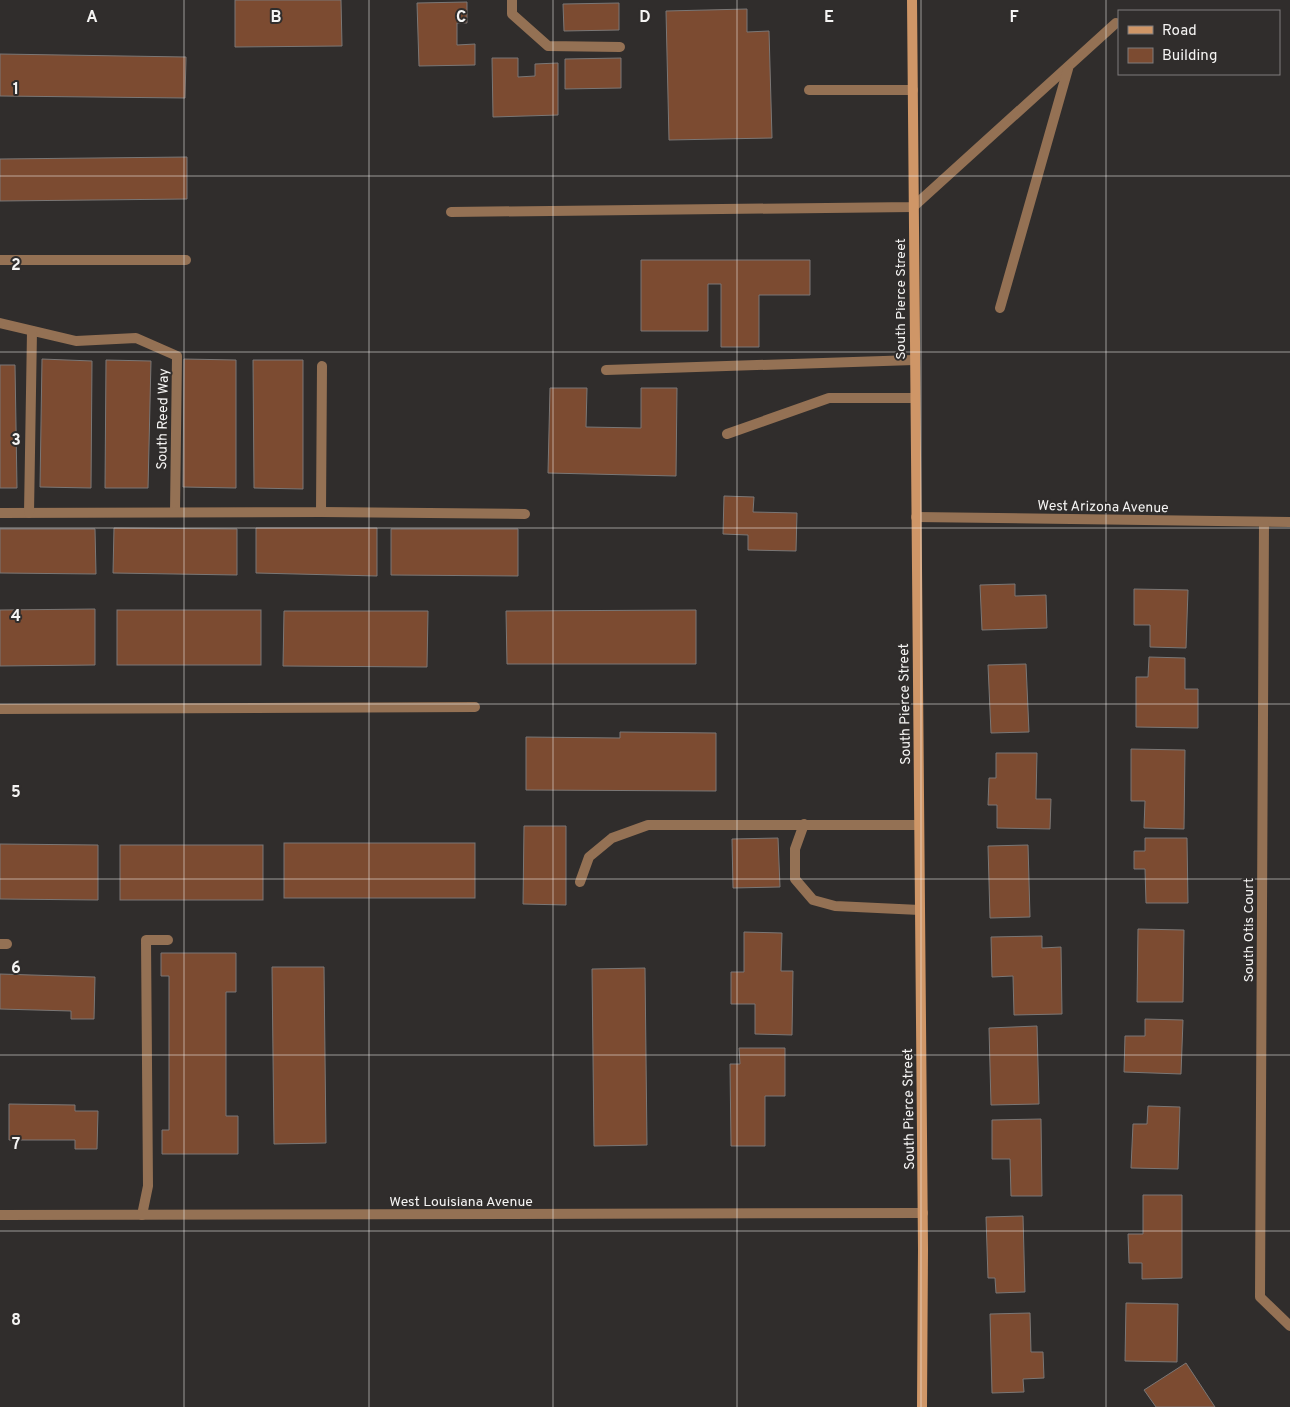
<svg xmlns="http://www.w3.org/2000/svg" width="1290" height="1407" font-family="Overpass,sans-serif">
	<style>
		.building { fill: #7c4b31; stroke: #7a7776 }
		.lines { fill: none; stroke-linecap: round; stroke-linejoin: round }
		.lane { stroke: #947154; stroke-width: 10 }
		.street { stroke: #947154; stroke-width: 10 }
		.secondary { stroke: #cf9667; stroke-width: 10 }
		.grid { fill: none; stroke: #f5f4f3; stroke-width: 1; stroke-opacity: 0.55 }
		.labels { text-anchor: middle; stroke-width: 4; stroke-linejoin: round; paint-order: stroke }
		.street-label { font-size: 14px; fill: #f5f4f3; stroke: #302d2c }
		.grid-label { font-size: 16px; text-anchor: middle; font-weight: bold; fill: #f5f4f3; stroke: #302d2c; stroke-width: 4; stroke-linejoin: round; paint-order: stroke }
	</style>
	<rect width="100%" height="100%" fill="#302d2c"/>
	<g class="building">
		<polygon points="235,0 341,0 342,46 235,47"/>
		<polygon points="467,2 467,23 457,23 457,45 475,44 475,65 419,66 417,3"/>
		<polygon points="619,3 619,30 564,31 563,4"/>
		<polygon points="747,9 747,32 769,31 772,138 669,140 666,11"/>
		<polygon points="0,54 186,57 185,98 0,96"/>
		<polygon points="492,58 518,58 518,77 535,76 535,64 558,63 558,115 493,117"/>
		<polygon points="621,58 621,88 565,89 565,59"/>
		<polygon points="187,157 187,199 0,201 0,159"/>
		<polygon points="641,260 810,260 810,295 759,295 759,347 721,347 721,284 708,284 708,331 641,331"/>
		<polygon points="42,359 92,361 91,488 40,487"/>
		<polygon points="184,359 236,360 236,488 183,487"/>
		<polygon points="106,360 151,361 148,488 105,488"/>
		<polygon points="253,360 303,360 303,489 254,488"/>
		<polygon points="0,365 15,365 17,488 0,488"/>
		<polygon points="550,388 587,388 586,427 641,428 641,388 677,388 676,476 548,473"/>
		<polygon points="724,496 754,497 753,512 797,513 796,551 748,550 748,535 723,534"/>
		<polygon points="114,528 237,529 237,575 113,573"/>
		<polygon points="256,528 377,528 377,576 256,573"/>
		<polygon points="0,529 95,529 96,574 0,573"/>
		<polygon points="391,529 518,529 518,576 391,575"/>
		<polygon points="1015,584 1015,596 1046,595 1047,628 982,630 980,585"/>
		<polygon points="1134,589 1188,590 1186,648 1150,647 1150,625 1134,625"/>
		<polygon points="95,609 95,665 0,666 0,610"/>
		<rect x="117" y="610" width="144" height="55"/>
		<polygon points="696,610 696,664 507,664 506,611"/>
		<polygon points="284,611 428,611 427,667 283,666"/>
		<polygon points="1149,657 1185,658 1185,689 1198,689 1198,728 1136,727 1136,677 1148,677"/>
		<polygon points="1026,664 1029,732 991,733 988,665"/>
		<polygon points="620,732 716,733 716,791 526,790 526,737 620,738"/>
		<polygon points="1131,749 1185,750 1184,829 1144,828 1145,801 1131,801"/>
		<polygon points="996,753 1037,753 1036,799 1051,799 1050,829 997,828 997,805 988,805 989,778 996,778"/>
		<polygon points="524,826 566,826 566,905 523,904"/>
		<polygon points="778,838 780,887 733,888 732,839"/>
		<polygon points="1145,838 1187,838 1188,903 1146,903 1145,869 1134,869 1134,851 1145,851"/>
		<rect x="284" y="843" width="191" height="55"/>
		<polygon points="0,844 98,845 98,900 0,899"/>
		<rect x="120" y="845" width="143" height="55"/>
		<polygon points="1028,845 1030,917 990,918 988,846"/>
		<polygon points="1138,929 1184,930 1183,1002 1137,1002"/>
		<polygon points="744,932 782,933 781,971 793,971 792,1035 755,1034 755,1004 731,1004 731,972 744,972"/>
		<polygon points="1042,936 1042,948 1061,947 1062,1014 1014,1015 1013,976 992,977 991,937"/>
		<polygon points="161,953 236,953 236,992 226,992 226,1116 238,1116 238,1154 162,1154 162,1130 169,1130 169,976 161,976"/>
		<polygon points="272,967 324,967 326,1143 274,1144"/>
		<polygon points="645,968 647,1145 594,1146 592,969"/>
		<polygon points="0,974 95,977 94,1019 71,1019 71,1011 0,1009"/>
		<polygon points="1145,1019 1183,1020 1181,1074 1124,1072 1125,1036 1145,1036"/>
		<polygon points="1037,1026 1039,1104 991,1105 989,1028"/>
		<polygon points="739,1048 785,1048 785,1096 765,1096 765,1146 731,1146 730,1064 740,1064"/>
		<polygon points="9,1104 75,1105 75,1111 98,1111 97,1149 75,1149 75,1140 9,1140"/>
		<polygon points="1148,1106 1180,1107 1178,1169 1131,1168 1133,1124 1147,1124"/>
		<polygon points="1041,1119 1042,1196 1011,1196 1010,1159 992,1159 992,1120"/>
		<polygon points="1143,1195 1182,1195 1182,1278 1142,1279 1142,1263 1129,1263 1128,1234 1143,1234"/>
		<polygon points="1023,1216 1025,1292 996,1293 995,1278 988,1278 986,1217"/>
		<polygon points="1126,1303 1178,1304 1177,1362 1125,1361"/>
		<polygon points="1030,1313 1031,1352 1043,1352 1044,1378 1023,1379 1024,1392 992,1393 990,1314"/>
		<polygon points="1186,1363 1215,1407 1156,1407 1144,1390"/>
	</g>
	<g class="lines">
		<g class="lane">
			<polyline points="512,0 512,14 548,46 620,47"/>
			<polyline points="809,90 913,90"/>
			<polyline points="451,212 913,207 1116,23"/>
			<polyline points="0,260 186,260"/>
			<polyline points="1000,308 1068,69"/>
			<polyline points="606,370 914,360"/>
			<polyline points="727,434 829,398 915,398"/>
			<polyline points="0,709 475,707"/>
			<polyline points="804,824 795,849 795,879 813,900 835,906 920,910"/>
			<polyline points="580,882 589,857 612,838 648,825 919,825"/>
			<polyline points="0,944 7,944"/>
			<polyline points="142,1215 148,1186 146,940 168,940"/>
		</g>
		<g class="street">
			<polyline points="0,323 76,341 136,338 177,356 175,512"/>
			<polyline points="321,512 525,514"/>
			<polyline points="0,513 321,512 322,366"/>
			<polyline points="29,513 32,331"/>
			<polyline points="916,517 1290,522"/>
			<polyline points="1264,522 1260,1297 1290,1326"/>
			<polyline points="0,1215 923,1213"/>
		</g>
		<polyline class="secondary" points="912,0 923,1249 922,1407"/>
	</g>
	<path class="grid" d="M 184,0 L 184,1407M 369,0 L 369,1407M 553,0 L 553,1407M 737,0 L 737,1407M 921,0 L 921,1407M 1106,0 L 1106,1407M 0,176 L 1290,176M 0,352 L 1290,352M 0,528 L 1290,528M 0,704 L 1290,704M 0,879 L 1290,879M 0,1055 L 1290,1055M 0,1231 L 1290,1231"/>
	<g class="labels">
		<g class="street-label">
			<text transform="translate(900 299) rotate(-90)" y="5">South Pierce Street</text>
			<text transform="translate(162 419) rotate(-89)" y="5">South Reed Way</text>
			<text transform="translate(1103 506) rotate(1)" y="5">West Arizona Avenue</text>
			<text transform="translate(904 704) rotate(-91)" y="5">South Pierce Street</text>
			<text transform="translate(1248 930) rotate(-90)" y="5">South Otis Court</text>
			<text transform="translate(908 1109) rotate(-91)" y="5">South Pierce Street</text>
			<text x="461" y="1206">West Louisiana Avenue</text>
		</g>
	</g>
	<g class="grid-label">
		<text x="92" y="22">A</text>
		<text x="276" y="22">B</text>
		<text x="461" y="22">C</text>
		<text x="645" y="22">D</text>
		<text x="829" y="22">E</text>
		<text x="1014" y="22">F</text>
		<text x="16" y="94">1</text>
		<text x="16" y="270">2</text>
		<text x="16" y="445">3</text>
		<text x="16" y="621">4</text>
		<text x="16" y="797">5</text>
		<text x="16" y="973">6</text>
		<text x="16" y="1149">7</text>
		<text x="16" y="1325">8</text>
	</g>
	<rect x="1118" y="10" width="162" height="65" fill="#302d2c" stroke="#7f7d7c"/>
	<rect x="1128" y="26" width="25" height="8" fill="#cf9667" stroke="#7f7d7c"/>
	<text x="1162" y="35" font-size="15" fill="#f5f4f3">Road</text>
	<rect x="1128" y="48" width="25" height="15" fill="#7c4b31" stroke="#7f7d7c"/>
	<text x="1162" y="60" font-size="15" fill="#f5f4f3">Building</text>
</svg>
